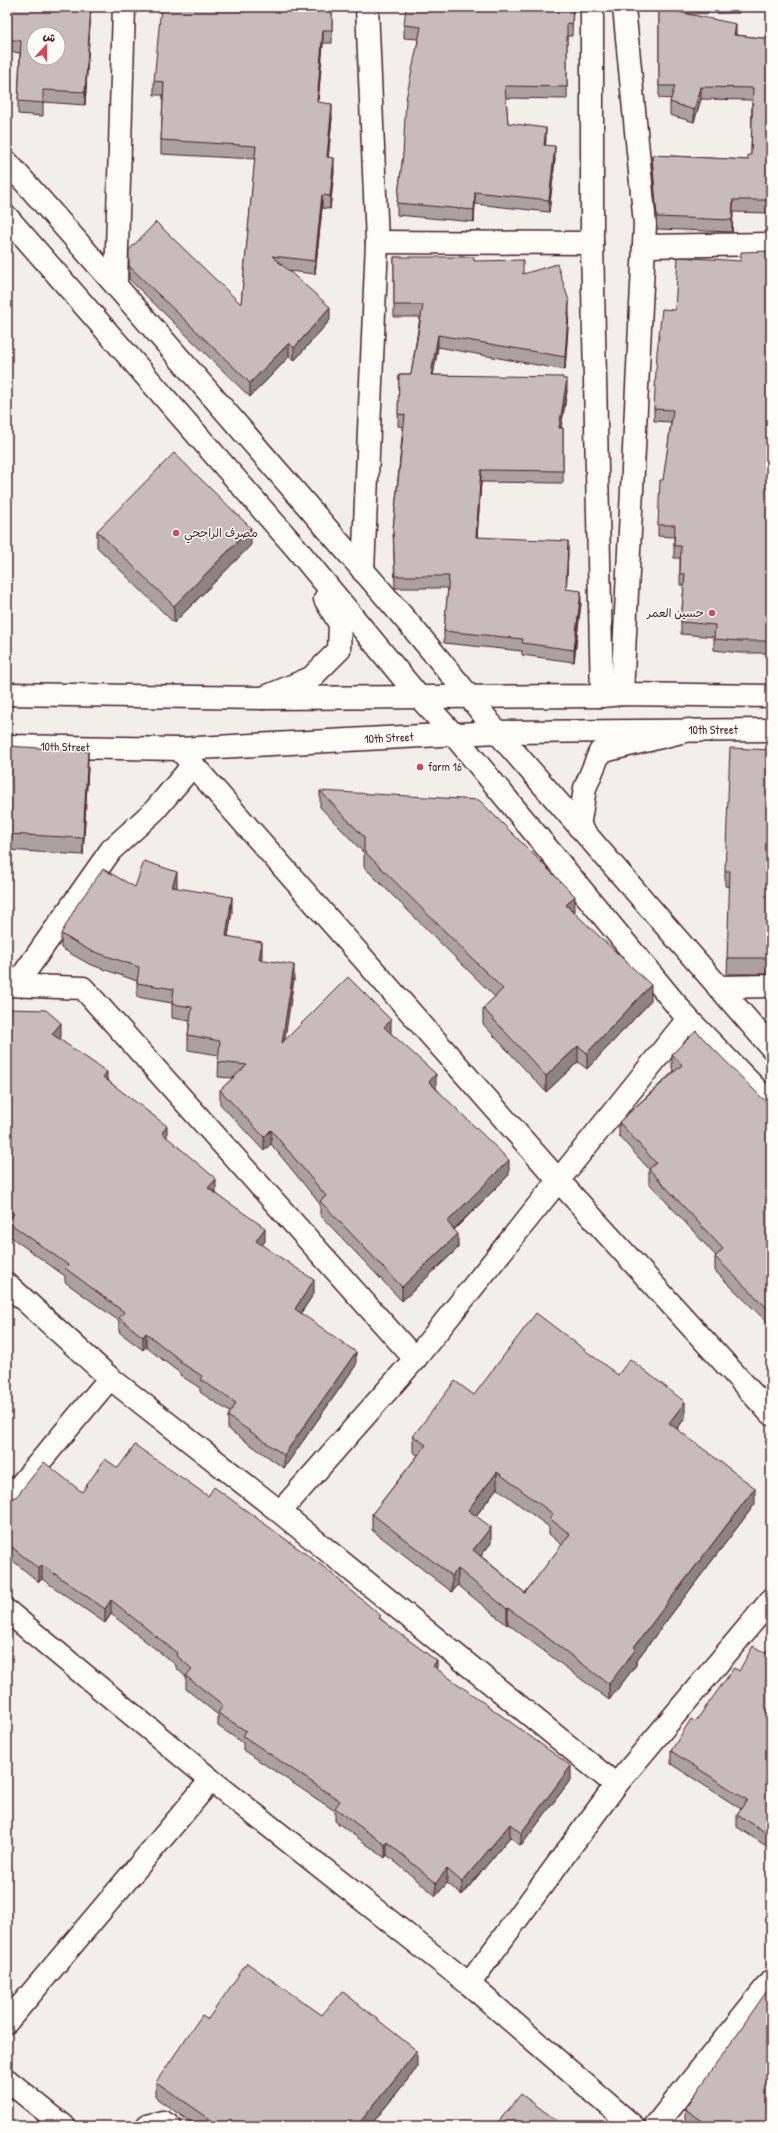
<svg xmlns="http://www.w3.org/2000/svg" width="778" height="2133" font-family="'Patrick Hand','Playpen Sans Arabic',sans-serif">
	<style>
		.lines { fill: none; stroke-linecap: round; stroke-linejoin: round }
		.minor-casing { stroke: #4a1f2b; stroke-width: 25 }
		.major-casing { stroke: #4a1f2b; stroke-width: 25 }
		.minor { stroke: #fdfcf7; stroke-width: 22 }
		.major { stroke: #fdfcf7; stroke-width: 22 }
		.wall { fill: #aca1a1; stroke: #4a1f2b; fill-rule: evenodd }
		.shaded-wall { fill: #8c8383; stroke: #4a1f2b }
		.building { fill: #c8bbbb; stroke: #4a1f2b; fill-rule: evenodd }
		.poi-dot { fill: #d1495b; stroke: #fdfcf7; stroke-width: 1.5 }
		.labels { text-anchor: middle; stroke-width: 3; stroke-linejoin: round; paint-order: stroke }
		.poi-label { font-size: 12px; fill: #4a1f2b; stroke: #fdfcf7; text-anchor: start }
		.street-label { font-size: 12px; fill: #4a1f2b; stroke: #fdfcf7 }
	</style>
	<rect width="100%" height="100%" fill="#f2efeb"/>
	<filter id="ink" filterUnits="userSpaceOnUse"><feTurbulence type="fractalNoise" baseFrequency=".025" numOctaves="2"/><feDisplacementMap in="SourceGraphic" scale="8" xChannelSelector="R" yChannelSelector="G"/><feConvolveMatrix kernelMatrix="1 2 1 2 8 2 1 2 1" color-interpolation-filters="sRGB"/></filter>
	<g filter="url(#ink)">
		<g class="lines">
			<defs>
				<g id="minor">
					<polyline points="592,7 592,243 602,696"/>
					<polyline points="377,242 592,243"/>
					<polyline points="644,246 771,244"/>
					<polyline points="116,283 124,7"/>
					<polyline points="363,571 377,242 367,7"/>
					<polyline points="7,694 263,698 602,696 622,694 771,696"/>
					<polyline points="622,694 645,224 624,7"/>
					<polyline points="7,746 179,749 497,732 771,730"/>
					<polyline points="179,749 559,1181 771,1414"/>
					<polyline points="7,985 83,988 415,1359"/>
					<polyline points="16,985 111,850 155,810 193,765"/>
					<polyline points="718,987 771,986"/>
					<polyline points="7,1284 110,1378 280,1512 616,1785"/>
					<polyline points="7,1501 110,1378"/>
					<polyline points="280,1512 415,1359 688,1019"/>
					<polyline points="7,1611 211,1780 469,1984 633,2126"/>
					<polyline points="469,1984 616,1785 771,1600"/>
					<polyline points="7,2022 211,1780"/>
					<polyline points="147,2126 163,2122 170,2126"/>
					<polyline points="655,2126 771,1981"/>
				</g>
				<g id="major">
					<path d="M 7,162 C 105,272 201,383 298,495 C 365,573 434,650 497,732 L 771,1047"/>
					<polyline points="7,217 296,548 419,697 454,735 688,1019 771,1104"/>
					<polyline points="263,698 311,678 339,650 340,624 325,599"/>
					<polyline points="579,827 585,788 600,752 689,730"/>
					<polyline points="7,2080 64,2126"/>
				</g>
			</defs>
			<use href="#minor" class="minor-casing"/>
			<use href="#major" class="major-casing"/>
			<use href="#minor" class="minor"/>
			<use href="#major" class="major"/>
		</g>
		<g class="wall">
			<polygon points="7,7 91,7 85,105 43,102 43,116 18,114 18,101 20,53 7,51"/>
			<polygon points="332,7 332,43 323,43 318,102 332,118 328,158 334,172 330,209 322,208 315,274 289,271 330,320 294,361 289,357 250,397 129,279 129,266 241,304 255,159 161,154 161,140 163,95 154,95 154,81"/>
			<polygon points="573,7 572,36 567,36 567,99 506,98 508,123 546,140 545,145 555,159 549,212 475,204 474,222 397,215 397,203 418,39 404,38 404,25"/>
			<polygon points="660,7 740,7 739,13 686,14 736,35 771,39 771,213 733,212 732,232 657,229 652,167 652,155 748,160 751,155 752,100 701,99 694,122 670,115 670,102 672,99 659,98 659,8 660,8"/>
			<polygon points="771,251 771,653 740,653 714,650 714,637 681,634 681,622 684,585 680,585 680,558 674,558 674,537 658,536 658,525 671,422 654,421 654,409 675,310 741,261"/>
			<polygon points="394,257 474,261 523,274 569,313 565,370 438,347 433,375 563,379 567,391 561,428 563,428 563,483 481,482 477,537 568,553 566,589 581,603 574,662 522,655 522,651 444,643 444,631 448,588 395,588 393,529 403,427 398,426 399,374 411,374 420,317 394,317"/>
			<polygon points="97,531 251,545 174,623 97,547"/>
			<polygon points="7,746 88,767 83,855 7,850"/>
			<polygon points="771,750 771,974 727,974 730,887 725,886 725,871"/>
			<polygon points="320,791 574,913 651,1001 587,1069 578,1062 546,1092 483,1024 483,1008 495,997 364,867 364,853 320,807"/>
			<polygon points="177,886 176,888 232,911 228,936 262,956 261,960 294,979 284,1041 391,1033 436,1088 509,1175 454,1230 458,1248 402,1301 320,1215 320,1204 271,1144 264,1151 220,1104 220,1090 233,1078 218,1077 219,1055 188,1050 188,1035 190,1021 172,1018 172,1003 137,997 137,981 89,964 61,948 61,934 135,887"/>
			<polygon points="7,1009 61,1037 60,1039 107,1079 167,1138 216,1193 265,1241 262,1245 314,1293 301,1313 356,1365 284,1468 228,1429 228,1416 230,1412 200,1392 200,1388 180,1375 180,1373 146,1347 143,1350 119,1332 119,1321 65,1282 65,1276 8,1235 8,1223 7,1222"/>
			<polygon points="672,1054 767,1102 771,1102 771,1326 715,1271 715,1257 716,1256 649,1183 649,1169 619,1136 619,1122 674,1071 672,1068"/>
			<path d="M 618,1375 L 685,1418 L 677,1429 L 755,1504 L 636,1661 L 636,1665 L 609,1700 L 508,1624 L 507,1625 L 458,1585 L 452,1592 L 372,1530 L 372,1514 L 418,1455 L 413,1452 L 413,1436 L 474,1395 ZM 497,1488 L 549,1527 L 549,1534 L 562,1545 L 525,1593 L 481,1556 L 491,1543 L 476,1516 Z"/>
			<polygon points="118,1468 381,1619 437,1669 571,1779 521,1846 510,1837 462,1895 447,1883 436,1896 387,1855 385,1858 335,1821 335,1811 243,1750 243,1743 218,1726 218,1715 186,1689 186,1677 176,1668 176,1665 111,1614 105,1623 42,1579 39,1582 7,1556 7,1501 82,1492"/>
			<polygon points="771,1645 771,1849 737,1827 737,1814 741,1809 671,1764 671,1751 695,1722 739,1671 765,1653"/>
			<polygon points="322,2015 417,2068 370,2126 196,2126 156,2098 156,2082 208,2019"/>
			<polygon points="685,2109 771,2126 686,2126 685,2125"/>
		</g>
		<g class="shaded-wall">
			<polygon points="91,7 85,105 85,92"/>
			<polygon points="736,24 736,36 734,35"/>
			<polygon points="323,30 323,43 317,116 317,102"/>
			<polygon points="701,87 701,99 694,122 694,110"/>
			<polygon points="332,104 332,118 327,171 327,157"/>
			<polygon points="546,128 546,140 544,157 544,145"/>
			<polygon points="555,146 555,159 549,212 549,200"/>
			<polygon points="334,158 334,172 330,209 330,196"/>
			<polygon points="475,192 475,204 474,222 474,210"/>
			<polygon points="322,195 322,208 315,274 315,261"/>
			<polygon points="733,200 733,212 732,232 732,220"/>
			<polygon points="569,301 569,313 565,370 565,357"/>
			<polygon points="330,307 330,320 294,361 294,348"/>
			<polygon points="438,335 438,347 431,387 431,375"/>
			<polygon points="289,343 289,357 250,397 250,383"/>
			<polygon points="567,379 567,391 559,440 559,428"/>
			<polygon points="481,470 481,482 476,549 476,537"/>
			<polygon points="251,528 251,545 174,623 174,606"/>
			<polygon points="568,541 568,553 566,601 566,589"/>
			<polygon points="581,591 581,603 574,662 574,650"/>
			<polygon points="88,751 88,767 83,855 83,838"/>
			<polygon points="177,872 177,886 172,901 172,887"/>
			<polygon points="575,896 575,912 566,905"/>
			<polygon points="232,897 232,911 226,950 226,936"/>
			<polygon points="262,942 262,956 259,973 259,959"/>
			<polygon points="294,965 294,979 282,1058 282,1043"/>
			<polygon points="651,985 651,1001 587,1069 587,1053"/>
			<polygon points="391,1020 391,1034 384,1027"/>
			<polygon points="61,1023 61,1037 52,1047 52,1034"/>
			<polygon points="578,1046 578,1062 546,1092 546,1076"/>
			<polygon points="107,1072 107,1085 103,1077"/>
			<polygon points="436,1074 436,1089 429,1082"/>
			<polygon points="167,1126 167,1140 162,1133"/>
			<polygon points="271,1130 271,1144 264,1151 264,1137"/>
			<polygon points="509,1160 509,1175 447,1236 447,1222"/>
			<polygon points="216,1179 216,1193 208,1188"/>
			<polygon points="265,1228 265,1241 256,1254 256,1241"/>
			<polygon points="458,1234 458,1248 402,1301 402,1287"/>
			<polygon points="314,1280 314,1293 295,1322 295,1309"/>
			<polygon points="146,1333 146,1347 143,1350 143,1337"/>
			<polygon points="356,1352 356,1365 284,1468 284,1455"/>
			<polygon points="685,1402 685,1418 669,1439 669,1423"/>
			<polygon points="497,1472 497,1488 468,1526 468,1510"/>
			<polygon points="755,1488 755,1504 636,1661 636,1665 609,1700 609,1684 634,1647"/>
			<polygon points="491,1527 491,1543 473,1566 473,1550"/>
			<polygon points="42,1565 42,1579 39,1582 39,1569"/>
			<polygon points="458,1569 458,1585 452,1592 452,1576"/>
			<polygon points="111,1600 111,1614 105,1623 105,1609"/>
			<polygon points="508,1608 508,1624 507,1625 507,1609"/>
			<polygon points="437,1661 437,1675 433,1666"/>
			<polygon points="571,1766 571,1779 521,1846 521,1833"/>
			<polygon points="510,1824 510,1837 462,1895 462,1882"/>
			<polygon points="387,1842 387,1855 385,1858 385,1845"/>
			<polygon points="447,1869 447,1883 436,1896 436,1883"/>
			<polygon points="417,2051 417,2068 370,2126 357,2126"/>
		</g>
		<g class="building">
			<path d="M 7,7 L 91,7 L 85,92 L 43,90 L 43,103 L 18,101 L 21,41 L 7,39 ZM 34,34 L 58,34 L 58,58 L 34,58 Z"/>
			<polygon points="161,7 332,7 332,30 323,30 317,102 332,104 327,157 334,158 330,196 322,195 315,261 272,256 330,307 294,348 289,343 250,383 129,266 129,250 156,222 241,304 256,146 161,140 164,82 154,81"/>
			<polygon points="406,7 573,7 572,24 567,23 567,87 505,86 508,123 546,128 544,145 555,146 549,200 475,192 474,210 397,203 403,154 406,99 421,27 404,25"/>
			<polygon points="659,8 736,24 734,35 771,39 771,200 733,200 732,220 657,217 652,155 748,160 748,155 751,155 753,88 701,87 694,110 670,102 675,86 659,86"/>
			<polygon points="771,251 771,641 740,641 714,639 715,625 681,622 685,574 680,574 681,546 674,546 675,525 658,525 660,480 663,480 673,410 654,409 657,352 662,309 675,310 678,257 741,261 741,252"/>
			<polygon points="394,257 474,257 474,261 523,260 523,274 557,264 569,301 565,357 438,335 431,375 563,377 563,379 567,379 559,428 563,428 563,471 481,470 476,537 568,541 566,589 581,591 574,650 522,643 523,639 444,631 449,576 395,576 393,529 405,415 398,414 399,374 411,374 423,305 394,305"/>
			<polygon points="174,453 251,528 174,606 97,531"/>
			<polygon points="7,746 88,751 83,838 7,834"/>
			<polygon points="730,748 771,750 771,958 727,958 730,871 725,871"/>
			<polygon points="320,791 479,800 575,896 566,905 651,985 587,1053 578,1046 546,1076 483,1008 503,989 364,851 364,837"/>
			<polygon points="144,861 177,872 172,887 232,897 226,936 262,942 259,959 294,965 282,1043 348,977 391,1020 384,1027 436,1074 429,1082 509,1160 447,1222 458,1234 402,1287 320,1201 326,1196 271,1130 264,1137 220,1090 247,1065 218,1062 220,1041 188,1035 192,1007 172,1004 174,989 137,983 139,967 89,950 61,934 77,905 103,869 135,887"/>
			<polygon points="7,1009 46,1010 61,1023 52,1034 107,1072 103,1077 167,1126 162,1133 216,1179 208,1188 265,1228 256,1241 314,1280 295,1309 356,1352 284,1455 228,1416 236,1403 200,1379 202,1376 180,1362 181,1361 146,1333 143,1337 119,1318 124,1312 65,1268 68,1265 8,1222 14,1214 7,1209"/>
			<polygon points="696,1031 762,1098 767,1102 771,1102 771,1312 715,1257 723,1249 649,1169 656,1163 619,1122 682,1065 672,1054"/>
			<path d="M 536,1313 L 618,1375 L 630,1359 L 685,1402 L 669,1423 L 755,1488 L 634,1647 L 636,1649 L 609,1684 L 508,1608 L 507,1609 L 458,1569 L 452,1576 L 372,1514 L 426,1445 L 413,1436 L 455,1381 L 474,1395 ZM 497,1472 L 553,1514 L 549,1518 L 570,1534 L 525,1593 L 473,1550 L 491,1527 L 468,1510 Z"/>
			<polygon points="135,1445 208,1496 214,1487 325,1568 381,1616 379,1618 437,1661 433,1666 571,1766 521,1833 510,1824 462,1882 447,1869 436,1883 387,1842 385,1845 335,1808 340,1801 243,1736 246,1731 218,1713 223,1705 186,1676 192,1669 176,1655 177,1653 111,1600 105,1609 42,1565 39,1569 7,1543 7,1501 8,1500 17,1496 44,1462 82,1492 105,1459 118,1468"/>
			<polygon points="771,1645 771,1836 737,1814 747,1800 671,1751 691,1719 695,1722 734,1668 739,1671 753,1646 765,1653"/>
			<polygon points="247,1963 322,2015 342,1991 417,2051 357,2126 220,2126 156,2082 202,2015 208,2019"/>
			<polygon points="771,1985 771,2126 710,2126 685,2109"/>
			<polygon points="521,2094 564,2126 495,2126"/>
		</g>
	</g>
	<g class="poi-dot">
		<circle cx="176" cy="533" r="4"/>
		<circle cx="712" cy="613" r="4"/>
		<circle cx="420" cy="767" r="4"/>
	</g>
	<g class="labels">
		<g class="poi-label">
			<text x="184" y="537">مصرف الراجحي</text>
			<text x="704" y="617" text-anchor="end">حسين العمر</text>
			<text x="428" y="771">farm 16</text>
		</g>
		<g class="street-label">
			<text x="713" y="734">10th Street</text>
			<text transform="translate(389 738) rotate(-3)" y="4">10th Street</text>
			<text transform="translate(65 747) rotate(1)" y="4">10th Street</text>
		</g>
	</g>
	<rect width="778" height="2133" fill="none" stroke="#fdfcf7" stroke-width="24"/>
	<rect x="12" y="12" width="754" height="2109" fill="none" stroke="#4a1f2b" stroke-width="1.5" filter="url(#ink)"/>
	<g transform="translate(46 46) rotate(21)"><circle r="19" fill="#fdfcf7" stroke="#b5a4a5"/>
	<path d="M0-3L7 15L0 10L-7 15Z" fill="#d1495b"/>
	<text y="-6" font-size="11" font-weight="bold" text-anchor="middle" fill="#4a1f2b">ش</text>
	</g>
</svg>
